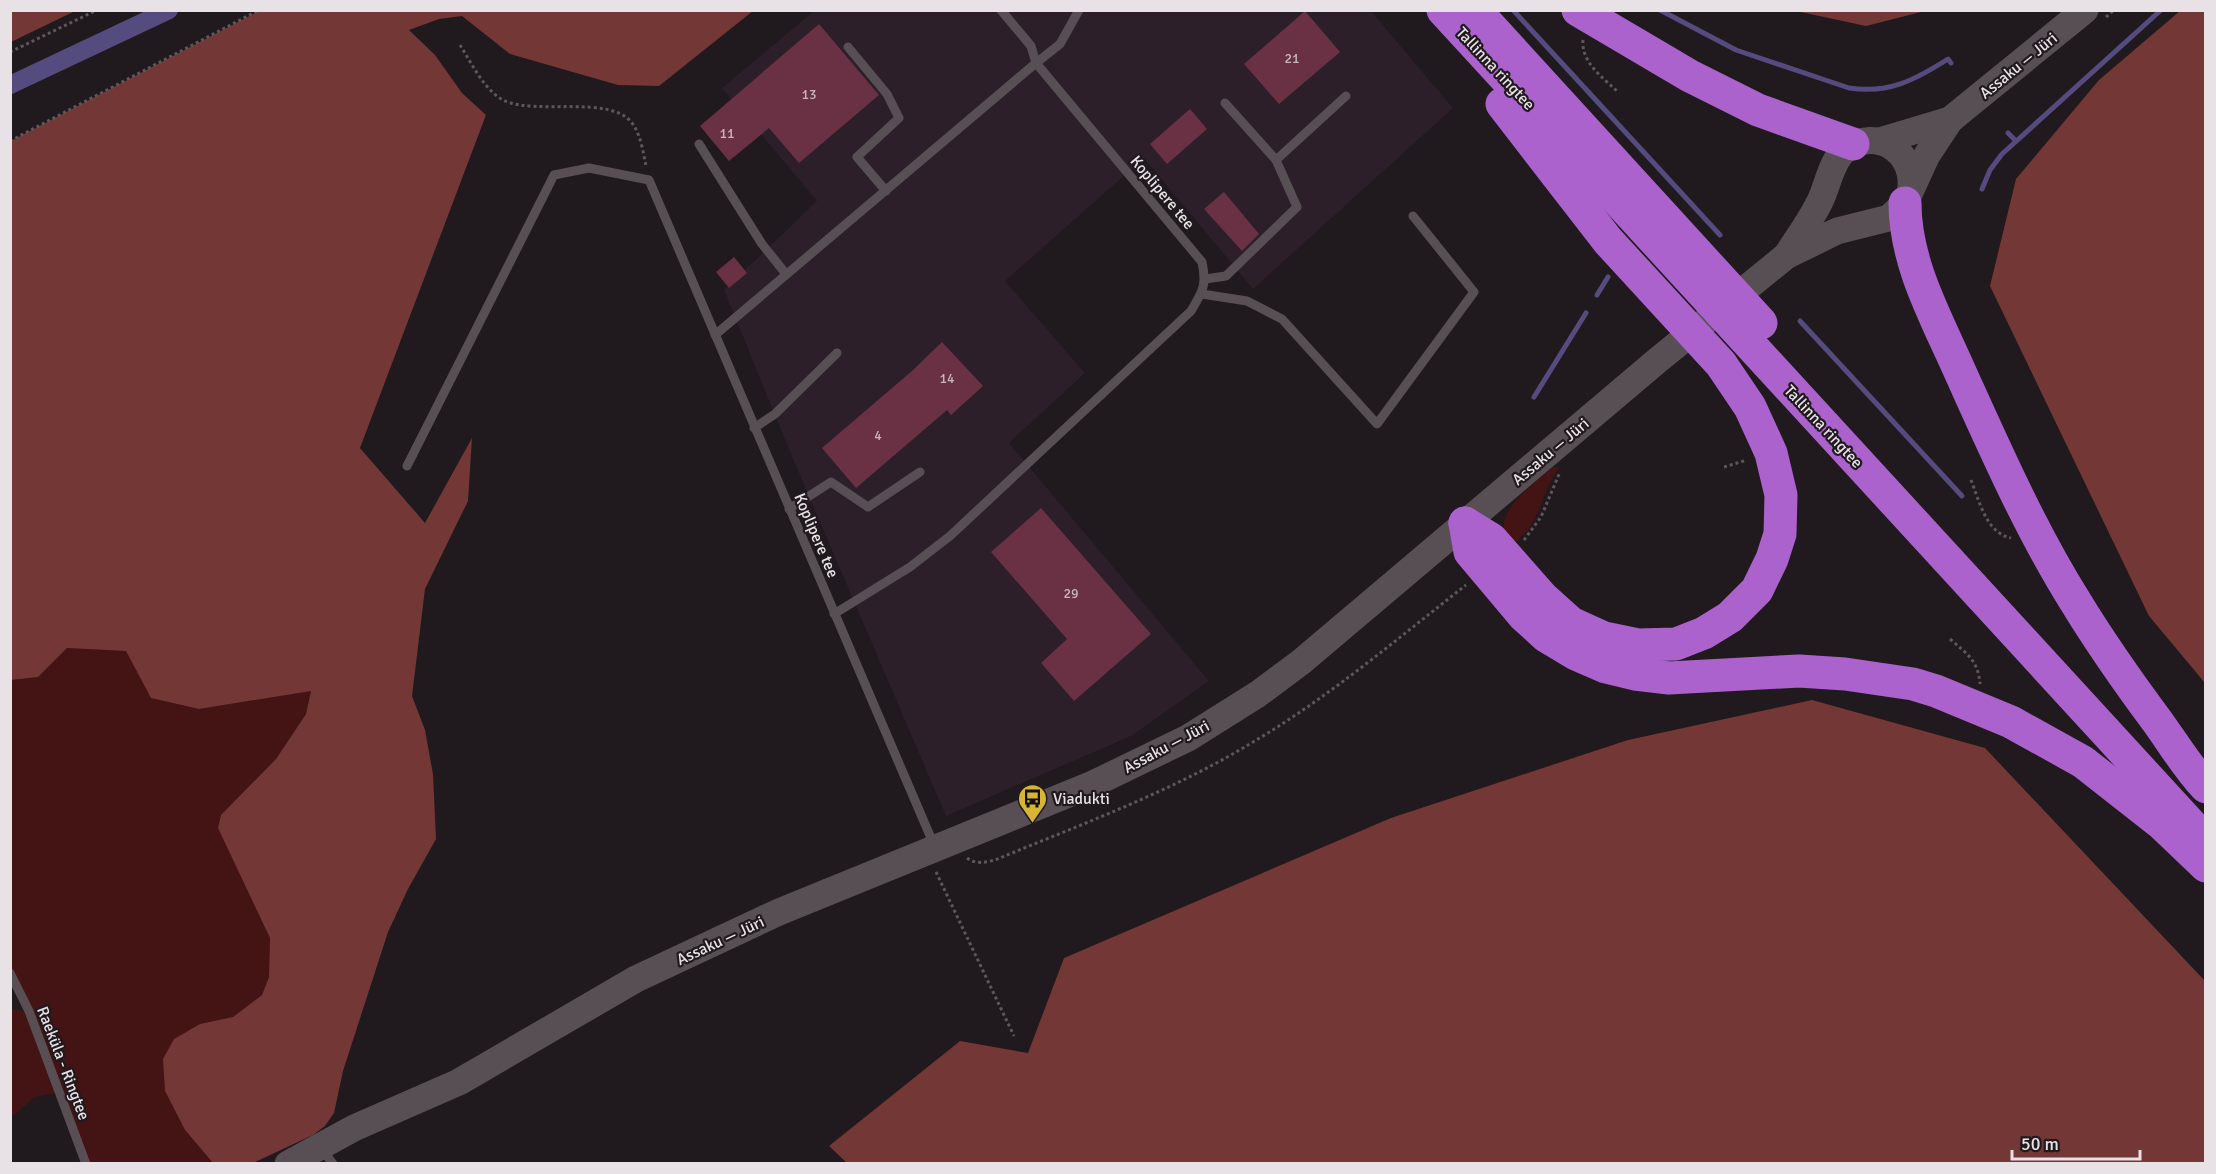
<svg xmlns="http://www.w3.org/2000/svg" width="2216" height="1174" font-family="Signika,sans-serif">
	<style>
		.built { fill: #2c1f29 }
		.green { fill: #441313 }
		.forest { fill: #733735 }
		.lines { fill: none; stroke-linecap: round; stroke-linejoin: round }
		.stream { stroke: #544b7f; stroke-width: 5 }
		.canal { stroke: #544b7f; stroke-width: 18 }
		.building { fill: #6a3144 }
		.path { stroke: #5d565b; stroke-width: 3; stroke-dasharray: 3 3; stroke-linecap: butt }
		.lane { stroke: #584f55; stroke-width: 9 }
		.secondary { stroke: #584f55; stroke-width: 27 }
		.highway { stroke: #ab62cd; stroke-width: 33 }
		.labels { text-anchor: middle; stroke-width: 4.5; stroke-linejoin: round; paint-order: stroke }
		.number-label { font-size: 14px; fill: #c8b6be }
		.street-label { font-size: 16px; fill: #e8e2e6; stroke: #20191e }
		.poi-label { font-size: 16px; fill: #e8e2e6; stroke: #20191e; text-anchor: start }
	</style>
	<rect width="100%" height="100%" fill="#20191e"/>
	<polygon class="built" points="1370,10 1453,108 1253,289 1144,158 1005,281 1085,373 1009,443 1209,681 1131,736 946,816 793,459 724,290 817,201 722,88 814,11"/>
	<g class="green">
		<path d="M 1553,467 L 1560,467 C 1538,495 1545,519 1512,546 C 1510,541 1505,535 1504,529 C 1500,506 1538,481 1553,467 Z"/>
		<polygon points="67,648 127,651 151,698 199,709 311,691 306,714 276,759 221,815 241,877 270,938 269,977 262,995 233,1017 200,1024 163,1059 165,1091 185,1130 213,1163 86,1163 59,1092 35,1097 11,1118 11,1009 28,1011 11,973 11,680 38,677"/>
	</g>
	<g class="forest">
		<polygon points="11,10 75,10 75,11 11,42"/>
		<polygon points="259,11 753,11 659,86 618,85 510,54 462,16 439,19 409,30 435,55 462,93 486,115 360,448 425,523 472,438 468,501 425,589 412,696 425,730 433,774 436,839 408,889 388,932 343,1071 334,1113 325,1126 313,1135 253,1163 213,1163 185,1130 165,1091 163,1059 174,1039 200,1024 233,1017 262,995 269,977 270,938 218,828 221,815 276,759 306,714 311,691 199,709 151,698 126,651 67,648 38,677 11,680 11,141"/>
		<polygon points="1796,11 1925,11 1866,26"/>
		<polygon points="2180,11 2206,11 2205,683 2149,616 1990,286 2016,179 2099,80"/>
		<polygon points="1812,700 1985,748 2205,981 2205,1163 848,1164 829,1146 960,1041 1028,1053 1064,958 1391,818 1628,740"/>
	</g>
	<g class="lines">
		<g class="stream">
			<polyline points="1513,10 1720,235"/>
			<path d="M 1660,10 L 1736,50 L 1849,88 C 1889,94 1915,80 1948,59 L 1951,63"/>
			<polyline points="2008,133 2016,141"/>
			<polyline points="1982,189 1990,170 2002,154 2161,10"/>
			<polyline points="1597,295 1608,277"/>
			<polyline points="1800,321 1962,496"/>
			<polyline points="1534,397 1586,313"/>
		</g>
		<polyline class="canal" points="10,85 169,10"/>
	</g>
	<g class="building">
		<polygon points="1305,11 1340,52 1279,104 1244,64"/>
		<polygon points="819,24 879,95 799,163 769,128 729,161 700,126"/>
		<polygon points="1190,109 1207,129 1167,164 1150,144"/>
		<polygon points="1224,192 1259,234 1242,251 1204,209"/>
		<polygon points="734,257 747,273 729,288 716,272"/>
		<polygon points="942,342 983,386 951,415 947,410 856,488 822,448 912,371"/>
		<polygon points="1041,508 1151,634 1074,701 1041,663 1067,639 991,552"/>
	</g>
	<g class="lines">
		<g class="path">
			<polyline points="2106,17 2114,10"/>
			<path d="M 1583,40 C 1581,62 1602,77 1617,91"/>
			<path d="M 460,45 C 471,62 484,90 503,100 C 535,116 610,94 632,123 C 641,135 643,152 646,166"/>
			<polyline points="10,52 97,10"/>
			<polyline points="10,141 259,10"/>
			<polyline points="1724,467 1747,460"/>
			<path d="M 1971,480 C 1979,500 1986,533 2011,538"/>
			<polyline points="1524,540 1541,517 1560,472"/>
			<path d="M 1950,639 C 1967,654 1978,660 1980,684"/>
			<path d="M 967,858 C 976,865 986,862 995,860 C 1082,824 1173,791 1253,742 C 1329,697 1397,639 1466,585"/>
			<polyline points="936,872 1014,1036"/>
		</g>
		<g class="lane">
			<polyline points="1001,10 1031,46 1036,63 1060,44 1079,10"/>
			<polyline points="848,47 887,94 899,118 857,157 886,191"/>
			<polyline points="1225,103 1276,160"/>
			<polyline points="699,144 762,244 786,274"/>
			<polyline points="1205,279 1226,276 1297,207 1276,160 1346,96"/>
			<polyline points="1202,294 1247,301 1282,319 1377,424 1474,292 1413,216"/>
			<path d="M 715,335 L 1036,63 L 1202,262 C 1207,285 1203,291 1191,311 L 950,536 L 910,567 L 834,614"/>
			<polyline points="754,428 775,414 837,353"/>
			<polyline points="407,466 554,175 589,168 649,180 934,845"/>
			<polyline points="789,509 831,482 868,507 920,472"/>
			<polyline points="10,973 29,1011 86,1164"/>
			<polyline points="322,1149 333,1164"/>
		</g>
		<g class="secondary">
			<polyline points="1880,141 1950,120"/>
			<path d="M 1787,255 C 1798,237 1812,219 1821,199 C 1828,184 1832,159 1846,149 C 1876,127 1914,151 1911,187"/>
			<polyline points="288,1164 354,1128 459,1082 636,979 779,912 1093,784 1188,738 1258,694 1301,662 1658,360 1786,256 1837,231 1889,218 1905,203 1927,155 1950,120 2085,10"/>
		</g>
		<g class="highway">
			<polyline points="1443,10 2206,841"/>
			<polyline points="1475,10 1761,323"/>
			<polyline points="1578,10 1690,76 1758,110 1853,144"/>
			<path d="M 1905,203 C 1905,264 1937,319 1961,374 C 1995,449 2031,531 2075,601 C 2100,642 2128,682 2157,721 C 2173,743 2187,767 2206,787"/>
			<polyline points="1465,523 1491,539 1542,597 1571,623 1604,638 1638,645 1676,644 1704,633 1730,617 1757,590 1772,559 1780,534 1781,495 1771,453 1750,407 1721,364 1608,241 1502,104"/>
			<polyline points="1465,523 1470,552 1523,615 1546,636 1576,654 1606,667 1635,674 1669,678 1799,671 1845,674 1913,684 1936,691 2011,722 2083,762 2162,824 2206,866"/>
		</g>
	</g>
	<defs>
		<symbol id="bus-pin" viewBox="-11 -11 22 30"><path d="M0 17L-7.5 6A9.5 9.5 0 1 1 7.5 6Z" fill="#d8b434" stroke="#20191e"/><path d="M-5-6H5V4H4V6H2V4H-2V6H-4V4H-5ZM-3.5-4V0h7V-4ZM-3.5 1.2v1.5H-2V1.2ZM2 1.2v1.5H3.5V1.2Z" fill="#111"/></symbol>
	</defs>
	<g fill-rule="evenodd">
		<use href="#bus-pin" x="1016" y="782" width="33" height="45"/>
	</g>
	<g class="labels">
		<g class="number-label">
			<text x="1292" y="63">21</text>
			<text x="809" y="99">13</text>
			<text x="727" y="138">11</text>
			<text x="947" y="383">14</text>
			<text x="878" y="440">4</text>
			<text x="1071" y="598">29</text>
		</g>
		<g class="street-label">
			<text transform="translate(2018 65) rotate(-39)" y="6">Assaku — Jüri</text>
			<text transform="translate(1496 68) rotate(47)" y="6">Tallinna ringtee</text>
			<text transform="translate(1163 192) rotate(50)" y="6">Koplipere tee</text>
			<text transform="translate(1824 426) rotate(47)" y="6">Tallinna ringtee</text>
			<text transform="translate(1550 451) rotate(-40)" y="6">Assaku — Jüri</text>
			<text transform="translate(817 535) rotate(67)" y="6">Koplipere tee</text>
			<text transform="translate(1166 746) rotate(-28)" y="6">Assaku — Jüri</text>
			<text transform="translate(720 940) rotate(-25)" y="6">Assaku — Jüri</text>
			<text transform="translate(64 1063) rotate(69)" y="6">Raeküla - Ringtee</text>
		</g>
		<g class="poi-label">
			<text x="1053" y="804">Viadukti</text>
		</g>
	</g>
	<rect width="2216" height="1174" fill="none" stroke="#e8e2e6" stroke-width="24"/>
	<path d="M2012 1150v9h128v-9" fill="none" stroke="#e8e2e6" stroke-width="3"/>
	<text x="2021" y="1150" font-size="18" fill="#e8e2e6" stroke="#20191e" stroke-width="4.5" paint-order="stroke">50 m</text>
</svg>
